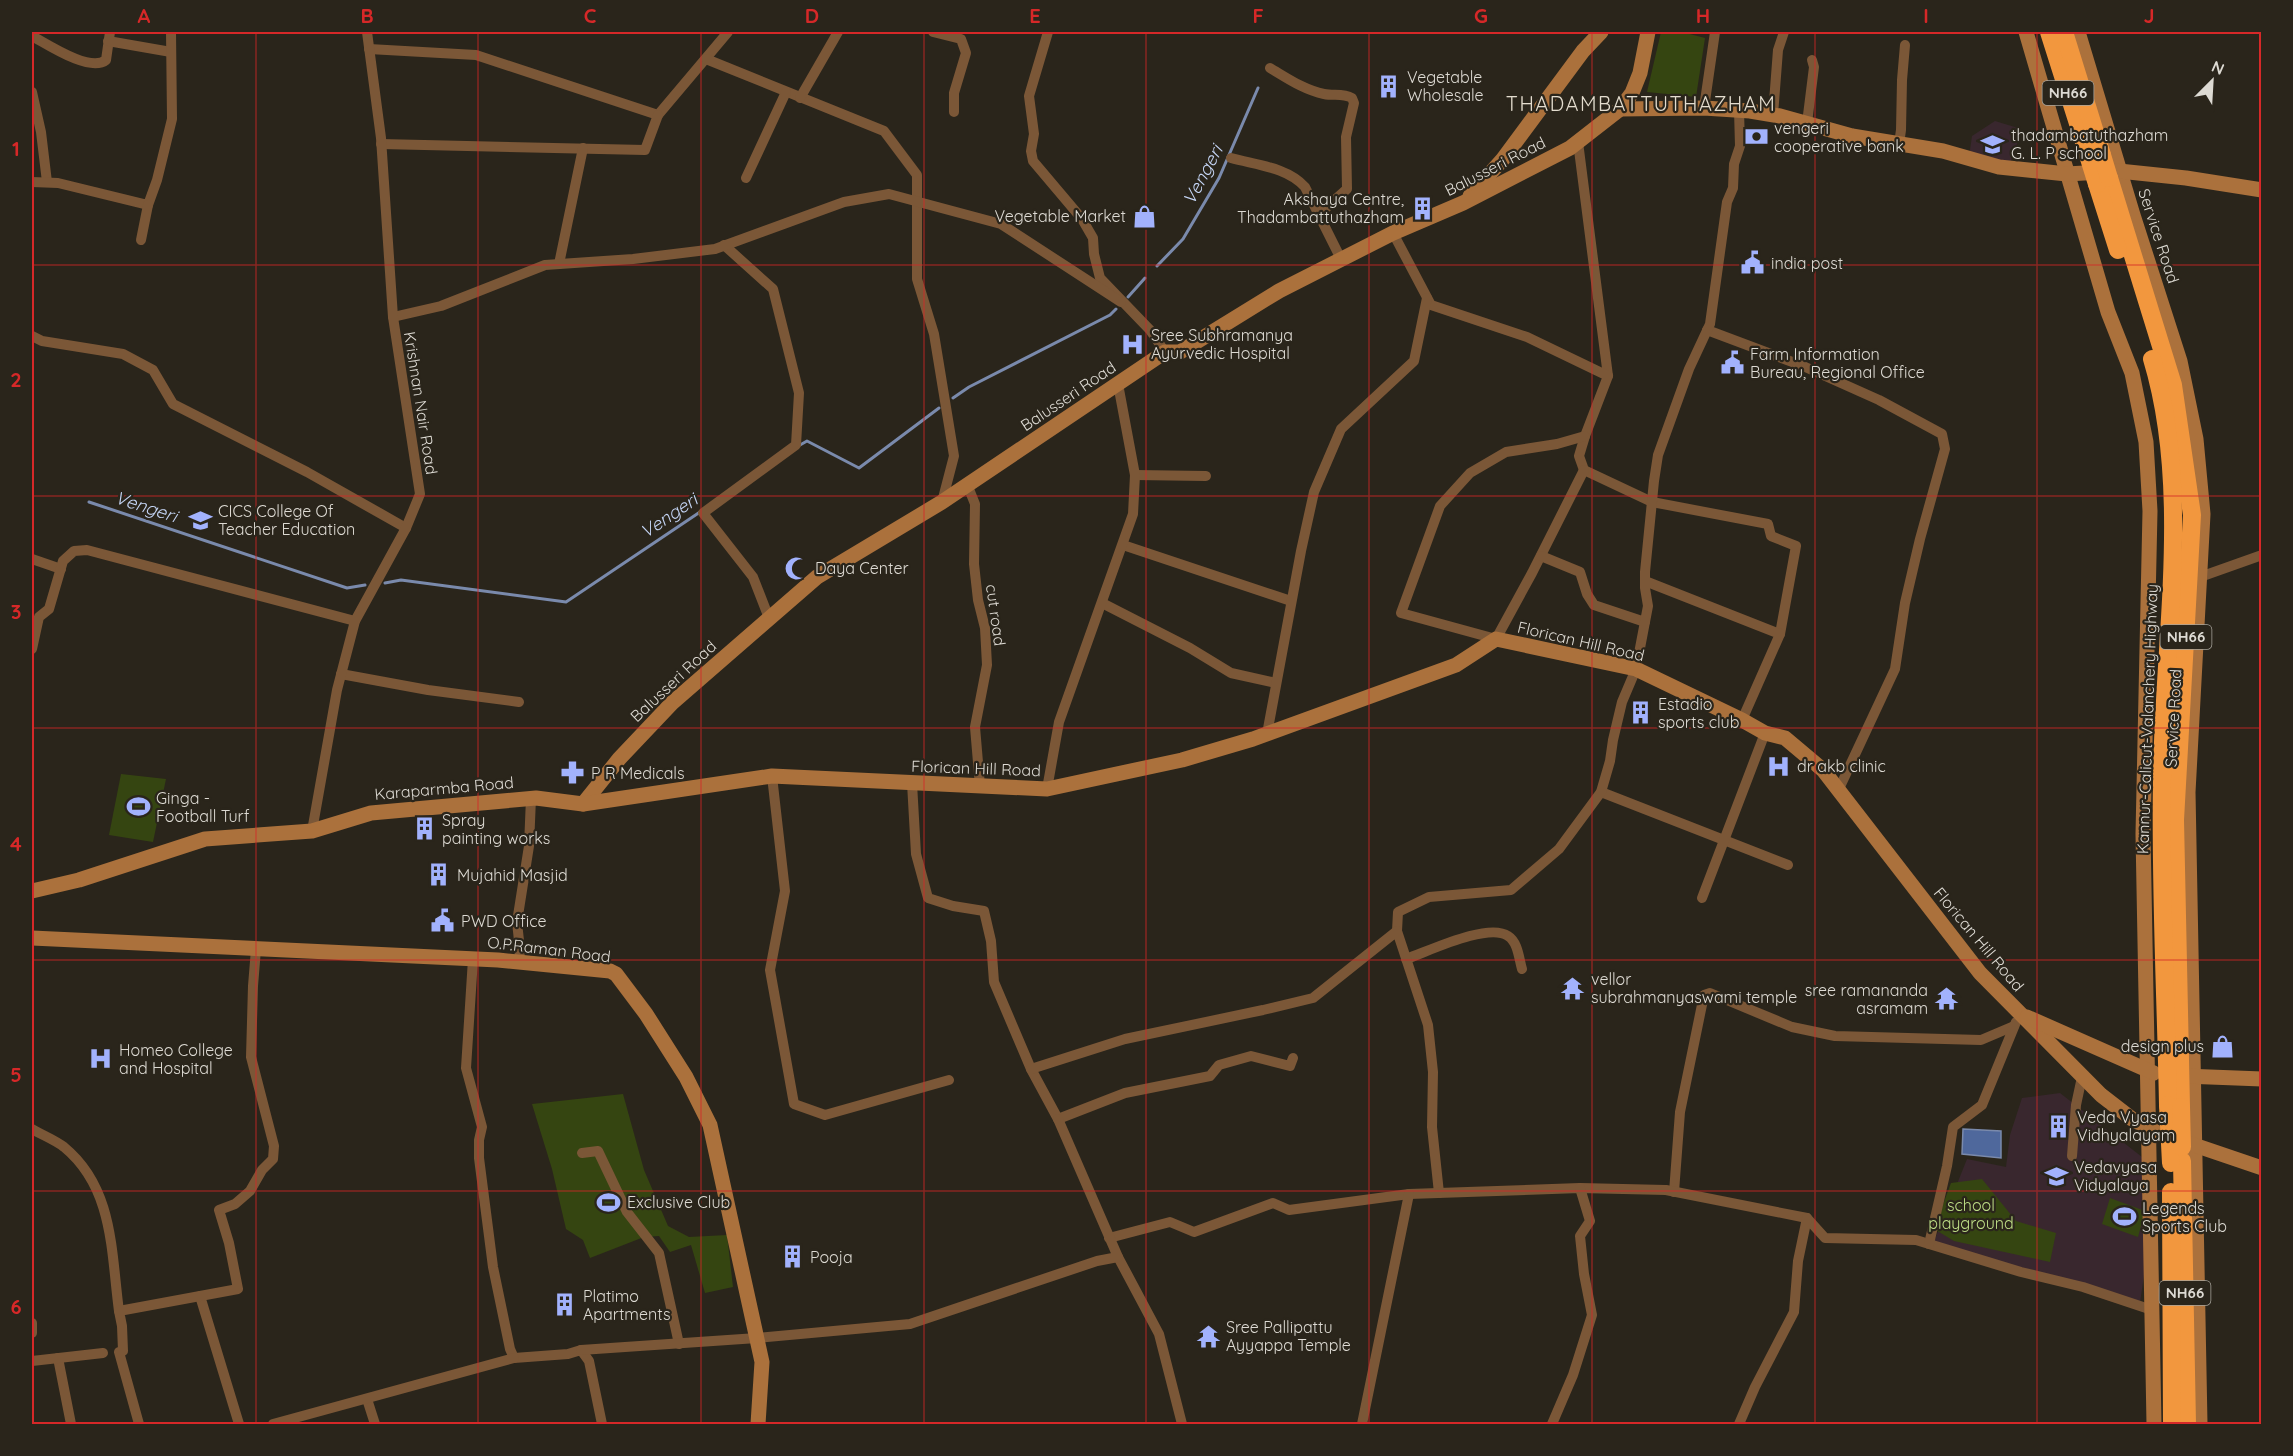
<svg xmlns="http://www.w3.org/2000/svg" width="2293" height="1456" font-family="Quicksand,sans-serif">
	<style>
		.education { fill: #39272e }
		.green { fill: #354511 }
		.water { fill: #4f689c; stroke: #7a8aac; stroke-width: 1.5 }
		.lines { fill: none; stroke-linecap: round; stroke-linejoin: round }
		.stream { stroke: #7a8aac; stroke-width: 3 }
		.street { stroke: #7b5737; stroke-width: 10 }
		.secondary { stroke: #ab713c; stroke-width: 15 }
		.highway { stroke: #f2973e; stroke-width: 18 }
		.highway-bridge { stroke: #f2973e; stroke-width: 18 }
		.grid { fill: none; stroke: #d62828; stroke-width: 1.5; stroke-opacity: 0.55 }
		.labels { text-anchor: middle; stroke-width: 4.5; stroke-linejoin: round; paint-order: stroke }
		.shield { fill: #2a251b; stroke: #a7a49c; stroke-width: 1.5 }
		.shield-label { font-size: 15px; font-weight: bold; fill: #dddad3 }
		.poi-label { font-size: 16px; fill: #dddad3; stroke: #2a251b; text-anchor: start }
		.street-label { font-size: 16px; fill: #dddad3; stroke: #2a251b }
		.park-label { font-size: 16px; fill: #bede86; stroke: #2a251b }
		.water-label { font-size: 18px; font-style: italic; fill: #c5d5f5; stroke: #2a251b }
		.quarter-label { font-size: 20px; letter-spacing: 1.5px; fill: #e4ddcf; stroke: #2a251b }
		.neatline { fill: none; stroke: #d62828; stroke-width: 2 }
		.grid-label { font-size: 20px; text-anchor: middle; font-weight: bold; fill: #d62828 }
	</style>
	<rect width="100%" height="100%" fill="#2a251b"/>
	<g class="education">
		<polygon points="1995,121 2018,128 2018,136 2020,136 2009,166 1969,157 1972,136"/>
		<polygon points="2060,1093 2151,1164 2149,1241 2140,1303 1933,1244 1967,1159 2006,1167 2010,1135 2022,1098"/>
	</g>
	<g class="green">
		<polygon points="1661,32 1682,32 1705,38 1696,97 1647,92"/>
		<polygon points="121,774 166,779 153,842 109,835"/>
		<polygon points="623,1094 644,1170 668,1226 689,1237 727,1235 733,1287 705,1293 691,1245 670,1252 659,1236 644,1237 590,1258 583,1240 566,1229 552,1169 532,1104"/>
		<polygon points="1982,1179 2016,1221 2056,1233 2050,1262 1954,1241 1934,1229 1951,1183"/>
		<polygon points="2110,1198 2145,1211 2138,1237 2102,1224"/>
	</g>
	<polygon class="water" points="1963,1129 2001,1131 2001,1158 1962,1154"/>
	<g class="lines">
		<g class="stream">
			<polyline points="1157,266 1183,239 1219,178 1258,88"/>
			<polyline points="1128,297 1145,278"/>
			<polyline points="953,398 969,387 1110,315 1116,309"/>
			<polyline points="800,445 807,441 859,468 939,408"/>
			<polyline points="89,502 347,588 365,585"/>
			<polyline points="385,583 401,580 566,602 700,512"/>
		</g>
		<g class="street">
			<polyline points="933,32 961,39 966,53 954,93 954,112"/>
			<polyline points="1048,32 1029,96 1034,134 1031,151 1033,161 1082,219 1093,238 1094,254 1100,278 1150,330 1165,352"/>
			<path d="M 32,36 C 47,44 90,73 106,60 L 110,32"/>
			<polyline points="108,41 171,52"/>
			<polyline points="369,49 476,55 658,115 728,32"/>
			<polyline points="706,59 884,131 917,175 917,279 934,334 954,456 942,502"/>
			<path d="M 1270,68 C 1287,78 1304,90 1324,94 C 1334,96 1343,93 1352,98 L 1354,103 L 1346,137 L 1347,189 L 1318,215"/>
			<polyline points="32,92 41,132 47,182"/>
			<polyline points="800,98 838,32"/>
			<polyline points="1704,108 1715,32"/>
			<polyline points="1773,115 1778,50 1784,32"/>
			<polyline points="1807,123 1814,67 1812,60"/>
			<polyline points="1578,142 1608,376"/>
			<polyline points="381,144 645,150 658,115"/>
			<polyline points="1899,144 1901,130 1902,80 1905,45"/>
			<path d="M 1231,158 C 1256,165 1287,167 1305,187 L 1341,259"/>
			<polyline points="746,178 786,92"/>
			<polyline points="32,182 58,183 148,205 157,180 172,119 171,32"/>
			<polyline points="1393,233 1431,305 1527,337 1608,376 1585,436 1579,456 1584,470 1652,502 1768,524 1771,536 1796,546 1780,634"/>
			<polyline points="141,240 148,205"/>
			<polyline points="724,245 773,289 799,393 796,445 703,513 753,577 769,618"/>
			<polyline points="559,264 583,148"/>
			<polyline points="393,317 441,306 545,265 633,259 715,249 844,202 889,194 1001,224 1121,302"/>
			<polyline points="1707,330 1803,366 1879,400 1942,434 1945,449 1920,539 1905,603 1895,669 1838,791"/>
			<polyline points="32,336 42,341 123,354 153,370 173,404 307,472 406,528"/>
			<polyline points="1584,470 1532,573 1496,639 1401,613 1440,506 1470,473 1506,452 1557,444 1585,436"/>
			<polyline points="1135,475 1206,476"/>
			<polyline points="967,484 975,504 974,564 978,600 985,628 987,665 975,727 980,786"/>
			<polyline points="1123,545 1291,601"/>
			<polyline points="1541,556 1580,572 1587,594 1594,605 1645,622"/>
			<polyline points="32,559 61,569"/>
			<polyline points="2200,577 2262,555"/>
			<polyline points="1645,581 1780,634 1742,720"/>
			<polyline points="1102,603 1190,648 1231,673 1276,683"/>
			<polyline points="32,649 39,617 49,609 63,561 74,551 87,550 355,621"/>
			<polyline points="341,674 428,690 519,702"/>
			<polyline points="1267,734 1301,551 1314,492 1341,429 1414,361 1427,298"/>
			<polyline points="772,776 785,891 770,970 794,1104 825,1115 949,1080"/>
			<polyline points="912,783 916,854 928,898 953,906 984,911 991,941 994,982 1031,1069 1058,1119 1125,1093 1210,1076 1219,1065 1251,1056 1290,1066 1293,1058"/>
			<polyline points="1047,789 1059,722 1133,514 1135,475 1118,384"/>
			<polyline points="1601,792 1788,865"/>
			<polyline points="312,831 337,690 355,621 406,528 420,494 393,317 381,138 367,32"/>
			<polyline points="1702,898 1765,733"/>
			<polyline points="1397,931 1398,912 1429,897 1511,890 1559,849 1601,792 1610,761 1613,740 1622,702 1636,669 1648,606 1645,588 1645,572 1654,481 1658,455 1689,369 1710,324 1727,202 1733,188 1734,164 1740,146 1739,110"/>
			<polyline points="473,959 466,1068 482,1127 479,1140 479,1158 493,1267 510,1349 514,1358 568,1354 581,1350 589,1361 602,1424"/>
			<path d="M 1406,959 C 1427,952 1488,922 1508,936 C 1518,942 1519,959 1522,969"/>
			<polyline points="519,962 520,950 517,922 529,846 531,798"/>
			<polyline points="1031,1069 1125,1039 1263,1010 1313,998 1397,931 1428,1025 1433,1072 1432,1127 1439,1193"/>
			<path d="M 32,1129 C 42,1135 55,1140 64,1147 C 114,1188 111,1252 119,1311"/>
			<polyline points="582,1153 598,1151 627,1212 659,1253 679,1344"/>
			<polyline points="2072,1156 2076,1105 2082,1077"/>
			<polyline points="1674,1192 1680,1112 1704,995 1710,993 1792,1027 1835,1036 1981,1040 2014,1026"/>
			<polyline points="1109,1238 1170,1222 1194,1232 1273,1203 1289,1210 1409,1194 1580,1188 1666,1190 1807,1218 1825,1238 1916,1240 2021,1272 2083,1287 2152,1310"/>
			<polyline points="1929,1244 1947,1166 1953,1127 1982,1105 2016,1022"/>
			<polyline points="1118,1257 1159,1334 1182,1424"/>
			<polyline points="200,1296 239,1424"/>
			<polyline points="32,1323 32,1333"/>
			<polyline points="581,1350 757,1338 910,1324 1097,1261 1118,1257 1058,1119"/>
			<polyline points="58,1358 71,1424"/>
			<polyline points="32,1361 103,1353"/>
			<polyline points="367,1399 375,1424"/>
			<polyline points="139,1424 119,1352 123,1351 122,1326 119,1311 238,1289 229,1243 219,1210 235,1204 250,1191 262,1170 273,1159 274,1146 251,1057 253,986 256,949"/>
			<polyline points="273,1424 514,1358"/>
			<polyline points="1362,1424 1409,1194"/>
			<polyline points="1552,1424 1573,1375 1592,1315 1584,1274 1580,1236 1590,1221 1580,1188"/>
			<polyline points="1739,1424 1755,1387 1794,1312 1798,1261 1807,1218"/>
		</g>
		<g class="secondary">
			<polyline points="2026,32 2108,312 2132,373 2146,442 2150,511 2143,834 2154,1424"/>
			<polyline points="2078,32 2133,215 2180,361 2196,439 2203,514 2188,792 2200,1424"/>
			<polyline points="1620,109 1704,108 1750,111 1780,116 1852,136 1943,151 1999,167 2067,174 2119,171 2186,178 2262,190"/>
			<polyline points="1470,196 1503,159 1583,51 1601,32"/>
			<polyline points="583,804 619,759 672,703 817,577 942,502 1165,352 1180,352 1279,291 1393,233 1463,203 1570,148 1620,109 1632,93 1640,73 1648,32"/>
			<polyline points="32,891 79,880 205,839 312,831 371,813 536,798 583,804 772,776 1047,789 1182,760 1253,739 1456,665 1496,639 1636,669 1742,720 1765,733 1785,738 1823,770 1980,973 2101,1095 2132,1119 2156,1132 2262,1168"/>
			<polyline points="32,938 498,960 610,971 616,974 646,1014 686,1077 710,1125 762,1362 758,1424"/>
			<polyline points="2027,1017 2154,1073"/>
			<polyline points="2184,1076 2262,1079"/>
		</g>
		<g class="highway">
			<polyline points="2049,32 2088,155"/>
			<polyline points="2064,32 2102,155"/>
			<polyline points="2109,178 2173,385 2192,515 2175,820 2181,1107"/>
			<polyline points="2097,184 2118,250"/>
			<path d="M 2152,359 C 2192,491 2163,643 2162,779 C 2160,888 2166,997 2168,1105"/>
			<polyline points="2182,1161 2187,1424"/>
			<polyline points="2171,1192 2172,1424"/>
		</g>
		<g class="highway-bridge">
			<polyline points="2088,155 2097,184"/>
			<polyline points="2102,155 2109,178"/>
			<polyline points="2168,1105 2171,1163"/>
			<polyline points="2181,1107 2182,1147"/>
		</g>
	</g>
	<path class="grid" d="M 256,32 L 256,1424M 478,32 L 478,1424M 701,32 L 701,1424M 924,32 L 924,1424M 1146,32 L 1146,1424M 1369,32 L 1369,1424M 1592,32 L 1592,1424M 1815,32 L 1815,1424M 2037,32 L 2037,1424M 32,265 L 2262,265M 32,496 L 2262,496M 32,728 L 2262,728M 32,960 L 2262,960M 32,1191 L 2262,1191"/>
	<defs>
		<symbol id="building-bare" viewBox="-9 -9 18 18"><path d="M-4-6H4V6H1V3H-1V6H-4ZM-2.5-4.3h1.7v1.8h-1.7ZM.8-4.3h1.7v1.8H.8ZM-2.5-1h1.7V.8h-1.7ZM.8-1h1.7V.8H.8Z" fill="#a2b2fd" stroke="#2a251b" stroke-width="2.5" paint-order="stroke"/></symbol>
		<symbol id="bank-bare" viewBox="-9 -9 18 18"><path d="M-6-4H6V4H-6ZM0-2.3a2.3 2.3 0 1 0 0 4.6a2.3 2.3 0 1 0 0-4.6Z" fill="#a2b2fd" stroke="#2a251b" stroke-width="2.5" paint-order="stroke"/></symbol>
		<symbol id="school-bare" viewBox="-9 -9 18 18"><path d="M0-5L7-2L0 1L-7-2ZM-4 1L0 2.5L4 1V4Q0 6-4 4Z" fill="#a2b2fd" stroke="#2a251b" stroke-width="2.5" paint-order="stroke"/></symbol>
		<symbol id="shop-bare" viewBox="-9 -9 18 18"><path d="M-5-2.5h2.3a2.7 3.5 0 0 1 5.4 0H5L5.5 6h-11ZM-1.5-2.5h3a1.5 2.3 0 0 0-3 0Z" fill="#a2b2fd" stroke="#2a251b" stroke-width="2.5" paint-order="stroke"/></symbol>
		<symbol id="civic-bare" viewBox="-9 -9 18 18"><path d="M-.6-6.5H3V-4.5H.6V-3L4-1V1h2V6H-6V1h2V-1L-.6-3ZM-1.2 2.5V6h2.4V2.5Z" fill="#a2b2fd" stroke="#2a251b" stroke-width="2.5" paint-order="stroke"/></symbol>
		<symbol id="hospital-bare" viewBox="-9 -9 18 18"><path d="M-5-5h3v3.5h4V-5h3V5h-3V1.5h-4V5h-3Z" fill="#a2b2fd" stroke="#2a251b" stroke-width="2.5" paint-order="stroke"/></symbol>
		<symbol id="university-bare" viewBox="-9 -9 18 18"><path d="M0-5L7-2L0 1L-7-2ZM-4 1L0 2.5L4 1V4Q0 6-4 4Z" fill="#a2b2fd" stroke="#2a251b" stroke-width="2.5" paint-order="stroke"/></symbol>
		<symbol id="mosque-bare" viewBox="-9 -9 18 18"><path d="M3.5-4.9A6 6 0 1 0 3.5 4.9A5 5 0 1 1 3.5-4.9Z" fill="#a2b2fd" stroke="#2a251b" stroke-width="2.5" paint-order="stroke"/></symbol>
		<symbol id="pharmacy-bare" viewBox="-9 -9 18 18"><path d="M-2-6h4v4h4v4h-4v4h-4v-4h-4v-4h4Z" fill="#a2b2fd" stroke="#2a251b" stroke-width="2.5" paint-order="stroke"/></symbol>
		<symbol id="stadium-bare" viewBox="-9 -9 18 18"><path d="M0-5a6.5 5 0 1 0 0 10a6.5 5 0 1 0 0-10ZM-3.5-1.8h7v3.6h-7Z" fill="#a2b2fd" stroke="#2a251b" stroke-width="2.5" paint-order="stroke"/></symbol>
		<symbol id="temple-bare" viewBox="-9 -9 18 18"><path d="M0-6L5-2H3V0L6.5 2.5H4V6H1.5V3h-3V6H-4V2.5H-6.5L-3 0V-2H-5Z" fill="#a2b2fd" stroke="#2a251b" stroke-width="2.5" paint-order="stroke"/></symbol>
	</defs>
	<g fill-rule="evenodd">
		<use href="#building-bare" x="1372" y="70" width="33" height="33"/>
		<use href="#bank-bare" x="1740" y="120" width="33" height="33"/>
		<use href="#school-bare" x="1976" y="128" width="33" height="33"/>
		<use href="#building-bare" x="1406" y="192" width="33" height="33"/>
		<use href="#shop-bare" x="1128" y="200" width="33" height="33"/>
		<use href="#civic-bare" x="1736" y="246" width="33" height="33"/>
		<use href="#hospital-bare" x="1116" y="328" width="33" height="33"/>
		<use href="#civic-bare" x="1716" y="346" width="33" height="33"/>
		<use href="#university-bare" x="184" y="504" width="33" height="33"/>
		<use href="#mosque-bare" x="780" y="552" width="33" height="33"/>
		<use href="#building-bare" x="1624" y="696" width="33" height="33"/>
		<use href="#hospital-bare" x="1762" y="750" width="33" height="33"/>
		<use href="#pharmacy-bare" x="556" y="756" width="33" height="33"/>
		<use href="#stadium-bare" x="122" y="790" width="33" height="33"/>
		<use href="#building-bare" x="408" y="812" width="33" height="33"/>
		<use href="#building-bare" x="422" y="858" width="33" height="33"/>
		<use href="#civic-bare" x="426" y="904" width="33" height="33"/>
		<use href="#temple-bare" x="1556" y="972" width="33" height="33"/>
		<use href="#temple-bare" x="1930" y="982" width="33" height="33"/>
		<use href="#shop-bare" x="2206" y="1030" width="33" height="33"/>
		<use href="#hospital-bare" x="84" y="1042" width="33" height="33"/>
		<use href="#building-bare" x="2042" y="1110" width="33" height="33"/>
		<use href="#school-bare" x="2040" y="1160" width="33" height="33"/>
		<use href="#stadium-bare" x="592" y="1186" width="33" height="33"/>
		<use href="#stadium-bare" x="2108" y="1200" width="33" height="33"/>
		<use href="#building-bare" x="776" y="1240" width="33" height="33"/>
		<use href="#building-bare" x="548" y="1288" width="33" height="33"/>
		<use href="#temple-bare" x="1192" y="1320" width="33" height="33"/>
	</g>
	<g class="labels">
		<g class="shield">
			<rect x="2042.5" y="81" width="51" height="24" rx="4.5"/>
			<rect x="2160.5" y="625" width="51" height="24" rx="4.5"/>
			<rect x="2159.5" y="1281" width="51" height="24" rx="4.5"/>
		</g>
		<g class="shield-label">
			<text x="2068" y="98">NH66</text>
			<text x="2186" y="642">NH66</text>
			<text x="2185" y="1298">NH66</text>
		</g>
		<g class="poi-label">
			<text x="1407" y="83">Vegetable<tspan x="1407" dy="18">Wholesale</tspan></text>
			<text x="1774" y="134">vengeri<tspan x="1774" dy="18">cooperative bank</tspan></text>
			<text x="2011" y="141">thadambatuthazham<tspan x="2011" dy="18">G. L. P school</tspan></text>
			<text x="1404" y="205" text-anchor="end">Akshaya Centre,<tspan x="1404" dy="18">Thadambattuthazham</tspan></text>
			<text x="1126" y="222" text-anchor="end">Vegetable Market</text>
			<text x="1771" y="269">india post</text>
			<text x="1151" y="341">Sree Subhramanya<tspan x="1151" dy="18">Ayurvedic Hospital</tspan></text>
			<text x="1750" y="360">Farm Information<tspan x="1750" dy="18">Bureau, Regional Office</tspan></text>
			<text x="218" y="517">CICS College Of<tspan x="218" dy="18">Teacher Education</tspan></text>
			<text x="815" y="574">Daya Center</text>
			<text x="1658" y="710">Estadio<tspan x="1658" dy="18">sports club</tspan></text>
			<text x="1797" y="772">dr akb clinic</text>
			<text x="591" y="779">P R Medicals</text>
			<text x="156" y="804">Ginga -<tspan x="156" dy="18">Football Turf</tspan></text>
			<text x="442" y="826">Spray<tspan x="442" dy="18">painting works</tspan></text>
			<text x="457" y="881">Mujahid Masjid</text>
			<text x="461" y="927">PWD Office</text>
			<text x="1591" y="985">vellor<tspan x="1591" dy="18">subrahmanyaswami temple</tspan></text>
			<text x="1928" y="996" text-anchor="end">sree ramananda<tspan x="1928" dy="18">asramam</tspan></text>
			<text x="2204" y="1052" text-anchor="end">design plus</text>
			<text x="119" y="1056">Homeo College<tspan x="119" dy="18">and Hospital</tspan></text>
			<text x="2077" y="1123">Veda Vyasa<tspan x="2077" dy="18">Vidhyalayam</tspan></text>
			<text x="2074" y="1173">Vedavyasa<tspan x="2074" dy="18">Vidyalaya</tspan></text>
			<text x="627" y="1208">Exclusive Club</text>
			<text x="2142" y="1214">Legends<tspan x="2142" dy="18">Sports Club</tspan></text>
			<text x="810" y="1263">Pooja</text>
			<text x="583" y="1302">Platimo<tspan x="583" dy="18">Apartments</tspan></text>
			<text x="1226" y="1333">Sree Pallipattu<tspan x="1226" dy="18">Ayyappa Temple</tspan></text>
		</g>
		<g class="street-label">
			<text transform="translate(1495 166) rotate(-27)" y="6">Balusseri Road</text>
			<text transform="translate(2159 236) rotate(72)" y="6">Service Road</text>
			<text transform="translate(1068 396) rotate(-34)" y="6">Balusseri Road</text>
			<text transform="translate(421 403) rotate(81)" y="6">Krishnan Nair Road</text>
			<text transform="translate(996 615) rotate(82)" y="6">cut road</text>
			<text transform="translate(1581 641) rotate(13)" y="6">Florican Hill Road</text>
			<text transform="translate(673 681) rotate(-43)" y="6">Balusseri Road</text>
			<text transform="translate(2173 718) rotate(-87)" y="6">Service Road</text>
			<text transform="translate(2147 719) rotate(-88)" y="6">Kannur-Calicut-Valanchery Highway</text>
			<text transform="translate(976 768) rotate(2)" y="6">Florican Hill Road</text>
			<text transform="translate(444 788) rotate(-5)" y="6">Karaparmba Road</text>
			<text transform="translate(1979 939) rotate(50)" y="6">Florican Hill Road</text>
			<text transform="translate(549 949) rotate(7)" y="6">O.P.Raman Road</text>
		</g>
		<g class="park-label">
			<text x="1971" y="1211">school<tspan x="1971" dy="18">playground</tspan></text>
		</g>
		<g class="water-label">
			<text transform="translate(1203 175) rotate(-62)" y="6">Vengeri</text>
			<text transform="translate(146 507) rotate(18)" y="6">Vengeri</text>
			<text transform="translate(669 516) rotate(-34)" y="6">Vengeri</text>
		</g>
		<g class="quarter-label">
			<text x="1641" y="111">THADAMBATTUTHAZHAM</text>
		</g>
	</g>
	<rect width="2293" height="1456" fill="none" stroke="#2a251b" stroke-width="66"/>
	<g transform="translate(2212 81) rotate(24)" stroke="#2a251b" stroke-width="4.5" paint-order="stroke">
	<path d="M0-4.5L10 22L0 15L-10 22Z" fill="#dddad3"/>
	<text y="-9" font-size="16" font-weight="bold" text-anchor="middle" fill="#dddad3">N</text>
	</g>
	<rect x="33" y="33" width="2227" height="1390" class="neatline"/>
	<g class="grid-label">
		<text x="144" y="23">A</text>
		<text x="367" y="23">B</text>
		<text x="590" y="23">C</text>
		<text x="812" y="23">D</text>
		<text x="1035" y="23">E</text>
		<text x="1258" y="23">F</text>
		<text x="1481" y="23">G</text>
		<text x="1703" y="23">H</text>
		<text x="1926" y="23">I</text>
		<text x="2149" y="23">J</text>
		<text x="16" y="156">1</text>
		<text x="16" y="387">2</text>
		<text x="16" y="619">3</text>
		<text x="16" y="851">4</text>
		<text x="16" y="1082">5</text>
		<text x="16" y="1314">6</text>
	</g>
</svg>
